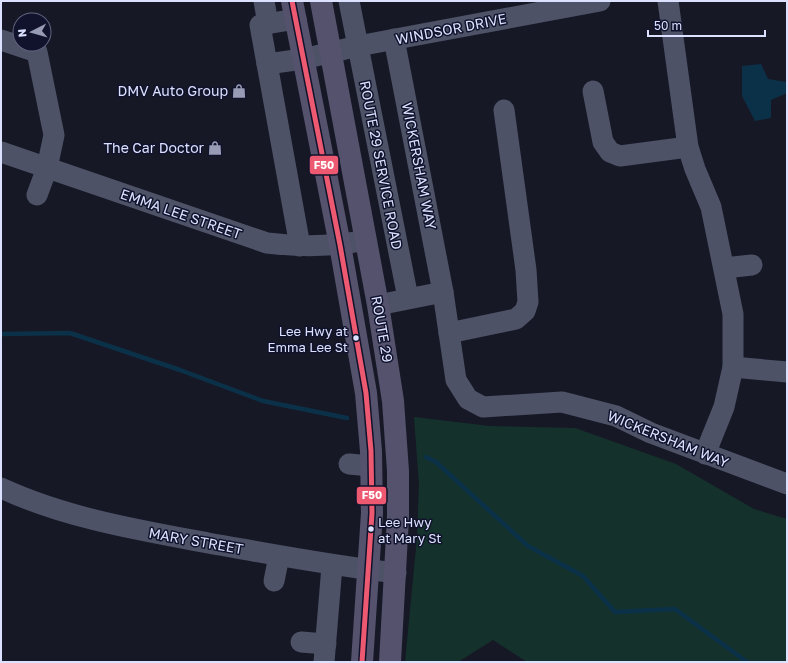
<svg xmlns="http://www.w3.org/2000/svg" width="788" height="663" font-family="'Golos Text',sans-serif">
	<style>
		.green { fill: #14322b }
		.water { fill: #0b3149 }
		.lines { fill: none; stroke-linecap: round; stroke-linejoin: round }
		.stream { stroke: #0b3149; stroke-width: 4.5 }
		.minor { stroke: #4d5267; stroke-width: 21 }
		.major { stroke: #54526d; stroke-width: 22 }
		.bus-1-casing { stroke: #11132c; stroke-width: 8 }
		.bus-1 { stroke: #ec5970; stroke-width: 5 }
		.bus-dot { fill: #dce1ff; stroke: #11132c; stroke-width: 1.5 }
		.labels { text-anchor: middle; stroke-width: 3; stroke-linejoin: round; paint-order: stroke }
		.bus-label { font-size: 13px; fill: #dce1ff; stroke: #11132c; text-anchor: end }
		.street-label { font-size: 14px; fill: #dce1ff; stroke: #11132c }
		.poi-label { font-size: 14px; fill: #dce1ff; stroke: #11132c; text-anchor: end }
		.line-badge { stroke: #11132c; stroke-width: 1.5 }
		.badge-label { font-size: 11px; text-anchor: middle; font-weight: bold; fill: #fff }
	</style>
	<rect width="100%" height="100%" fill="#171826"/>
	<polygon class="green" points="414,417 489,426 575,428 676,464 754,509 787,519 787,662 527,662 493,640 458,662 405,662 417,538 419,484"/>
	<polygon class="water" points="761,64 768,79 786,82 787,93 771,100 771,118 755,121 742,96 742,66"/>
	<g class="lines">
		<g class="stream">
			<polyline points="1,334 70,333 180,370 263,401 347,418"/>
			<polyline points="426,457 436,462 528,546 583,576 615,612 675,609 747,662"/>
		</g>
		<g class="minor">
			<polyline points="264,1 268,24"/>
			<polyline points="349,1 408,298"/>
			<polyline points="668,1 688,147 695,169 711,207 733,314 733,367 724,407 705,454"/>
			<polyline points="296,19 260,25 300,246"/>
			<polyline points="394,39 443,292"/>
			<polyline points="1,40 37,52 54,135 47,168 37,195"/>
			<polyline points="267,64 303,59 358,46 600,1"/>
			<polyline points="593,91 603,142 610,152 620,156 688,147"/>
			<path d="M 1,152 L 267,243 C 300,247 333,247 366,240"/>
			<polyline points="724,268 752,265"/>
			<polyline points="378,305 443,292 456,380 468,399 483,407 562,402 616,416 651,433 787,484"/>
			<polyline points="449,333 516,319 525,311 528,302 526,270 504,110"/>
			<polyline points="733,367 787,372"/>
			<polyline points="349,464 371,466"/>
			<path d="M 1,488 C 66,518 138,530 208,543 C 271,554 333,566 396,573"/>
			<polyline points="274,581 279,556"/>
			<polyline points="301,642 326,644"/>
			<polyline points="324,662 332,566"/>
		</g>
		<g class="major">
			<polyline points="292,1 340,245 366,393 371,451 372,513 362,662"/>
			<polyline points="321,1 378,305 393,401 398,471 398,517 390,662"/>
		</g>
		<defs>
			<polyline id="bus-1" points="292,1 340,245 366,393 371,451 372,513 362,662"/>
		</defs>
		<use href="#bus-1" class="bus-1-casing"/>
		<use href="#bus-1" class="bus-1"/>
	</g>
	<defs>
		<symbol id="shop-bare" viewBox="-9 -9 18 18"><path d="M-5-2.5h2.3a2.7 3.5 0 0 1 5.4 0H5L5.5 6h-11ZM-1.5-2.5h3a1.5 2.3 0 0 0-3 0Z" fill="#979bb3" stroke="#11132c" stroke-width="2.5" paint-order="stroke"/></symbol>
	</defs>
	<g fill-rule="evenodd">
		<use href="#shop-bare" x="229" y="81" width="20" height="20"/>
		<use href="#shop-bare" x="205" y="138" width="20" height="20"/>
	</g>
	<g class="bus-dot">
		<circle cx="356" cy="338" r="3.5"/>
		<circle cx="371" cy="529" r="3.5"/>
	</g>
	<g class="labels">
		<g class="bus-label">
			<text x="348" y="336">Lee Hwy at<tspan x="348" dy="16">Emma Lee St</tspan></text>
			<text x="378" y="527" text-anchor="start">Lee Hwy<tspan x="378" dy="16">at Mary St</tspan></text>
		</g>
		<g class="street-label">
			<text transform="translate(451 29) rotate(-11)" y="5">WINDSOR DRIVE</text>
			<text transform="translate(381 165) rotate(79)" y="5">ROUTE 29 SERVICE ROAD</text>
			<text transform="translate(419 166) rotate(79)" y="5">WICKERSHAM WAY</text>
			<text transform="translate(181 214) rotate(19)" y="5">EMMA LEE STREET</text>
			<text transform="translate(382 329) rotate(80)" y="5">ROUTE 29</text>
			<text transform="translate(668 439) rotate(22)" y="5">WICKERSHAM WAY</text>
			<text transform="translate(196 541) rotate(10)" y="5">MARY STREET</text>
		</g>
		<g class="poi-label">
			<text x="228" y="96">DMV Auto Group</text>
			<text x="204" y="153">The Car Doctor</text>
		</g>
	</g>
	<g class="line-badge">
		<rect x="309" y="155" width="30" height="20" rx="4" fill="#ec5970"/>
		<rect x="356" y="486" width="31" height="19" rx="4" fill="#ec5970"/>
	</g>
	<g class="badge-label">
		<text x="324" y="169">F50</text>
		<text x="372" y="499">F50</text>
	</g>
	<rect width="788" height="663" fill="none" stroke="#dce1ff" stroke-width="4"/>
	<g transform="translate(32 32) rotate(264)"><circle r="19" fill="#11132c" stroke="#626580"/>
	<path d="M0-3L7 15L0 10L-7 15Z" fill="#979bb3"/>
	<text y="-6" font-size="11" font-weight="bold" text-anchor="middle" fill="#dce1ff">N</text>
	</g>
	<path d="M648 30v6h117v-6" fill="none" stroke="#dce1ff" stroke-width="2"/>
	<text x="654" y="30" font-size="12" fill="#dce1ff" stroke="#11132c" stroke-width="3" paint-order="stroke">50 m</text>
</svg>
